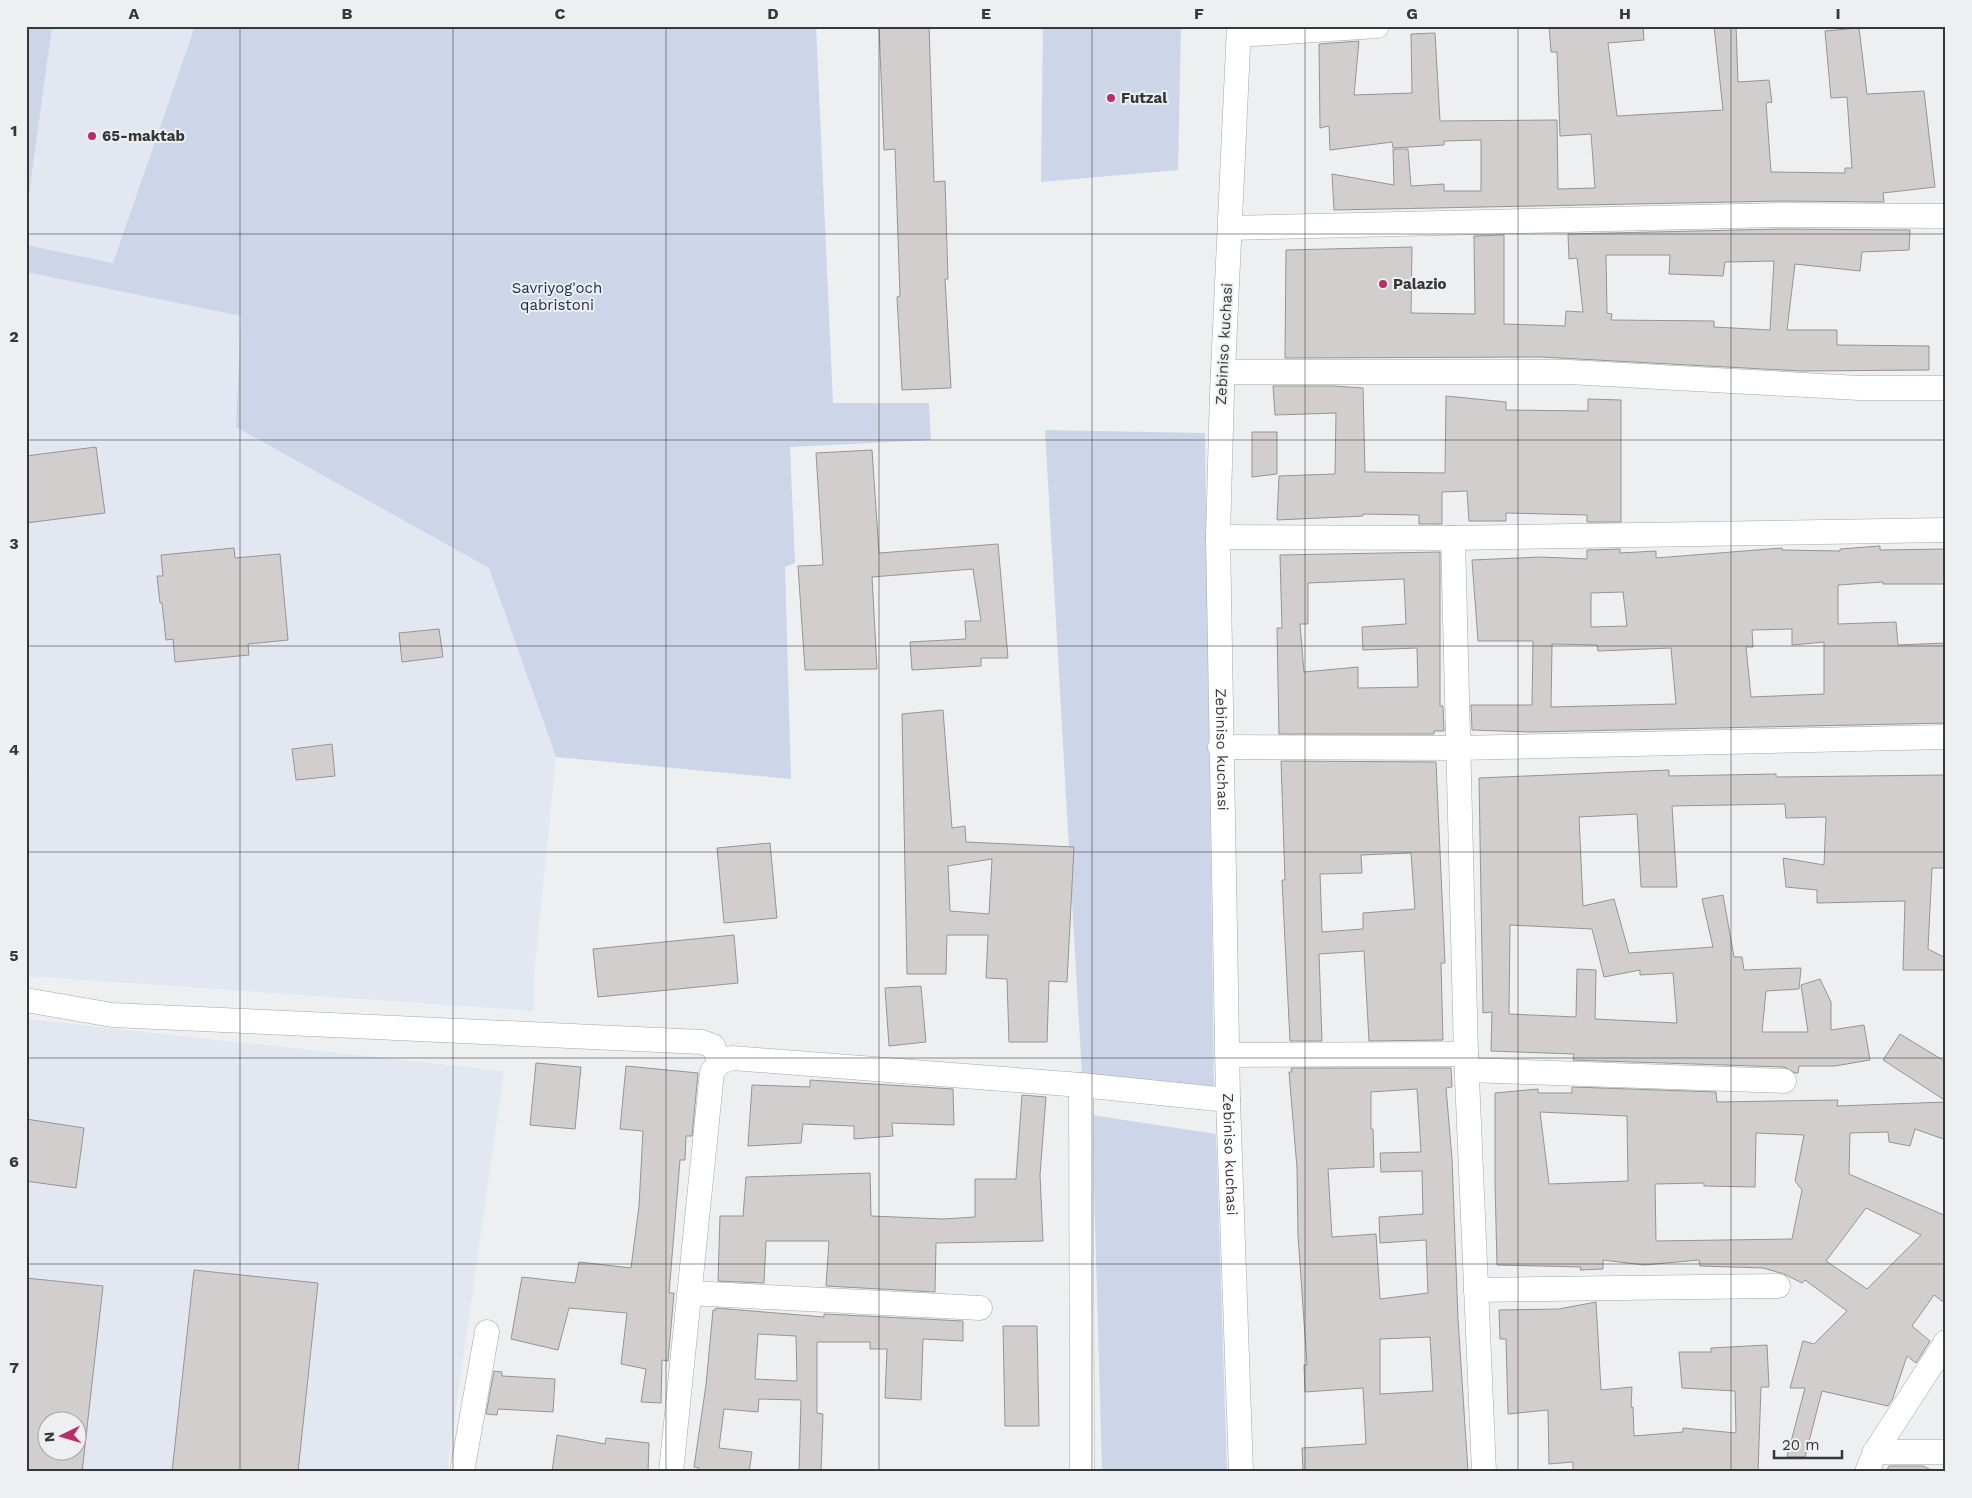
<svg xmlns="http://www.w3.org/2000/svg" width="1972" height="1498" font-family="'Work Sans',sans-serif">
	<style>
		.built { fill: #e2e7f1; fill-rule: evenodd }
		.green { fill: #cdd6e8 }
		.building { fill: #d2cecd; stroke: #979493; fill-rule: evenodd }
		.lines { fill: none; stroke-linecap: round; stroke-linejoin: round }
		.minor-casing { stroke: #a5a7a9; stroke-width: 25 }
		.minor { stroke: #fff; stroke-width: 24 }
		.grid { fill: none; stroke: #363738; stroke-width: 1; stroke-opacity: 0.55 }
		.poi-dot { fill: #b92e66; stroke: #edeff1; stroke-width: 2 }
		.labels { text-anchor: middle; stroke-width: 4; stroke-linejoin: round; paint-order: stroke }
		.poi-label { font-size: 15px; font-weight: bold; fill: #363738; stroke: #edeff1; text-anchor: start }
		.park-label { font-size: 15px; fill: #172a51; stroke: #edeff1 }
		.street-label { font-size: 15px; fill: #363738; stroke: #edeff1 }
		.neatline { fill: none; stroke: #363738; stroke-width: 2 }
		.grid-label { font-size: 16px; text-anchor: middle; font-weight: bold; fill: #363738 }
	</style>
	<rect width="100%" height="100%" fill="#edeff1"/>
	<g class="built">
		<polygon points="26,26 195,26 113,263 26,245"/>
		<polygon points="26,272 241,316 236,427 489,568 556,757 534,975 534,1011 26,976 26,822 30,771 26,763"/>
		<path d="M 26,1019 L 504,1071 L 447,1472 L 26,1472 ZM 48,1420 L 78,1420 L 78,1450 L 48,1450 Z"/>
	</g>
	<g class="green">
		<polygon points="26,26 52,26 26,216"/>
		<polygon points="195,26 816,26 833,403 929,403 931,440 790,447 795,563 785,567 791,779 556,757 489,568 236,427 241,316 26,272 26,245 113,263"/>
		<polygon points="1043,26 1181,26 1178,170 1041,182"/>
		<polygon points="1045,430 1205,433 1214,1087 1082,1075"/>
		<polygon points="1092,1115 1216,1134 1227,1472 1102,1472"/>
	</g>
	<g class="building">
		<polygon points="879,26 929,26 934,182 945,181 948,279 945,279 951,388 902,390 897,297 900,296 895,149 884,150"/>
		<polygon points="1549,26 1643,26 1644,40 1608,43 1617,116 1723,110 1714,26 1736,26 1738,82 1769,80 1772,102 1766,103 1771,172 1845,173 1845,168 1852,168 1847,97 1831,98 1825,31 1859,28 1867,94 1924,91 1935,187 1883,193 1884,202 1781,201 1334,210 1332,174 1394,185 1393,149 1408,149 1411,186 1444,184 1444,191 1481,191 1481,140 1444,141 1444,145 1393,148 1392,142 1330,150 1329,126 1320,128 1319,44 1359,41 1354,95 1412,93 1411,34 1435,33 1440,121 1557,120 1558,189 1595,188 1591,134 1560,136 1557,52 1551,52"/>
		<path d="M 1781,229 L 1910,230 L 1909,250 L 1862,252 L 1860,271 L 1795,264 L 1787,330 L 1837,330 L 1837,345 L 1929,346 L 1929,370 L 1801,371 L 1541,357 L 1285,358 L 1286,250 L 1412,247 L 1411,313 L 1475,314 L 1474,236 L 1504,235 L 1504,324 L 1565,326 L 1566,311 L 1583,312 L 1577,258 L 1569,259 L 1568,234 ZM 1606,255 L 1670,255 L 1669,274 L 1723,276 L 1725,262 L 1774,261 L 1770,330 L 1714,327 L 1714,321 L 1611,320 L 1612,314 L 1607,313 Z"/>
		<polygon points="1273,386 1334,386 1363,388 1365,472 1445,473 1446,396 1506,402 1506,410 1588,411 1588,399 1621,400 1621,522 1587,522 1587,515 1506,513 1506,521 1469,521 1467,491 1442,492 1442,524 1419,524 1419,515 1363,514 1363,516 1277,520 1279,476 1335,474 1336,413 1275,415"/>
		<polygon points="1252,432 1277,432 1277,474 1252,477"/>
		<polygon points="96,447 105,513 26,523 26,456"/>
		<polygon points="872,450 879,553 998,544 1008,658 981,658 981,666 912,670 910,642 966,639 965,621 981,621 973,569 872,577 877,669 805,670 798,566 823,565 816,453"/>
		<path d="M 1880,546 L 1880,550 L 1946,549 L 1946,584 L 1883,584 L 1883,582 L 1838,585 L 1838,624 L 1896,622 L 1898,645 L 1946,643 L 1946,723 L 1530,732 L 1472,730 L 1471,705 L 1532,705 L 1533,641 L 1478,641 L 1472,560 L 1541,557 L 1587,559 L 1587,550 L 1620,549 L 1620,553 L 1656,551 L 1656,558 L 1782,548 L 1782,550 L 1840,551 L 1840,549 ZM 1623,592 L 1627,626 L 1591,627 L 1591,593 ZM 1792,629 L 1792,645 L 1824,642 L 1824,694 L 1751,697 L 1746,647 L 1753,647 L 1752,630 ZM 1552,644 L 1597,645 L 1598,651 L 1671,648 L 1676,704 L 1551,707 Z"/>
		<polygon points="234,548 235,558 280,554 288,640 248,644 249,655 175,662 173,639 166,640 162,603 160,603 157,576 163,576 161,555"/>
		<path d="M 1440,552 L 1440,706 L 1443,706 L 1444,731 L 1434,731 L 1434,734 L 1279,734 L 1277,628 L 1282,628 L 1280,555 ZM 1404,579 L 1406,624 L 1362,627 L 1363,650 L 1417,648 L 1418,687 L 1358,688 L 1358,667 L 1304,672 L 1300,624 L 1308,624 L 1308,583 Z"/>
		<polygon points="439,629 443,657 402,662 399,633"/>
		<path d="M 943,710 L 952,828 L 965,826 L 966,842 L 1074,847 L 1067,982 L 1049,981 L 1047,1042 L 1009,1042 L 1007,979 L 986,978 L 988,935 L 947,935 L 946,974 L 907,974 L 902,714 ZM 992,859 L 989,914 L 950,911 L 948,866 Z"/>
		<polygon points="332,744 335,776 296,780 292,749"/>
		<path d="M 1281,761 L 1436,762 L 1445,963 L 1441,963 L 1443,1040 L 1369,1041 L 1364,951 L 1319,954 L 1322,1041 L 1290,1041 L 1282,880 L 1285,880 ZM 1411,853 L 1415,909 L 1363,913 L 1363,929 L 1322,932 L 1320,874 L 1362,873 L 1361,855 Z"/>
		<path d="M 1669,770 L 1669,776 L 1776,774 L 1776,777 L 1946,775 L 1946,868 L 1932,868 L 1928,949 L 1946,958 L 1946,970 L 1903,970 L 1905,901 L 1817,903 L 1817,890 L 1786,887 L 1783,858 L 1824,865 L 1826,817 L 1786,818 L 1785,804 L 1672,806 L 1677,887 L 1641,887 L 1637,814 L 1579,817 L 1583,906 L 1614,899 L 1629,953 L 1713,947 L 1702,899 L 1723,895 L 1734,957 L 1742,957 L 1744,970 L 1801,968 L 1799,989 L 1766,991 L 1762,1032 L 1808,1032 L 1801,985 L 1820,979 L 1831,1002 L 1831,1030 L 1864,1025 L 1870,1060 L 1835,1066 L 1799,1066 L 1798,1073 L 1795,1073 L 1784,1067 L 1573,1060 L 1574,1054 L 1491,1051 L 1492,1012 L 1483,1013 L 1479,778 ZM 1510,925 L 1592,929 L 1604,977 L 1640,970 L 1640,975 L 1673,973 L 1677,1023 L 1595,1019 L 1596,970 L 1577,969 L 1576,1017 L 1509,1014 Z"/>
		<polygon points="770,843 777,918 724,923 717,848"/>
		<polygon points="734,935 738,983 598,997 593,949"/>
		<polygon points="921,986 926,1042 889,1046 885,988"/>
		<polygon points="1900,1034 1946,1062 1946,1101 1883,1060"/>
		<polygon points="536,1063 581,1067 575,1129 530,1125"/>
		<polygon points="626,1066 698,1073 692,1136 686,1136 685,1160 680,1160 669,1293 674,1293 668,1361 662,1360 661,1403 641,1402 646,1369 621,1364 627,1313 569,1308 558,1350 511,1339 522,1277 575,1283 579,1262 631,1268 639,1206 643,1131 620,1129"/>
		<path d="M 1291,1068 L 1451,1068 L 1452,1087 L 1446,1088 L 1452,1159 L 1458,1319 L 1468,1472 L 1303,1472 L 1302,1448 L 1366,1444 L 1363,1388 L 1305,1392 L 1304,1365 L 1307,1365 L 1298,1235 L 1297,1168 L 1289,1072 L 1292,1072 ZM 1417,1089 L 1421,1152 L 1380,1153 L 1381,1172 L 1422,1171 L 1423,1214 L 1379,1217 L 1380,1243 L 1426,1240 L 1428,1293 L 1380,1299 L 1376,1234 L 1332,1237 L 1328,1169 L 1374,1167 L 1373,1129 L 1371,1129 L 1371,1092 ZM 1430,1337 L 1433,1391 L 1380,1394 L 1380,1339 Z"/>
		<polygon points="810,1080 953,1089 954,1125 892,1123 893,1136 854,1139 854,1126 803,1124 801,1143 748,1146 752,1085 810,1087"/>
		<path d="M 1572,1087 L 1716,1092 L 1717,1102 L 1838,1100 L 1837,1106 L 1946,1102 L 1946,1140 L 1915,1129 L 1910,1146 L 1889,1142 L 1888,1132 L 1850,1133 L 1849,1174 L 1946,1216 L 1946,1304 L 1934,1295 L 1912,1326 L 1930,1341 L 1916,1363 L 1907,1356 L 1893,1398 L 1888,1406 L 1822,1391 L 1805,1457 L 1787,1457 L 1805,1388 L 1790,1388 L 1803,1341 L 1814,1344 L 1847,1311 L 1805,1280 L 1802,1283 L 1784,1274 L 1763,1268 L 1700,1266 L 1699,1260 L 1644,1265 L 1603,1260 L 1603,1269 L 1580,1270 L 1581,1267 L 1497,1265 L 1495,1183 L 1495,1093 L 1538,1089 L 1538,1093 L 1572,1093 ZM 1540,1112 L 1627,1116 L 1628,1181 L 1549,1184 ZM 1756,1133 L 1804,1135 L 1795,1181 L 1802,1190 L 1792,1239 L 1656,1241 L 1655,1184 L 1704,1183 L 1704,1186 L 1755,1187 ZM 1866,1208 L 1921,1235 L 1867,1289 L 1826,1261 Z"/>
		<polygon points="1022,1095 1046,1097 1040,1175 1043,1241 936,1243 935,1292 826,1286 829,1241 766,1241 764,1283 718,1281 720,1216 743,1216 746,1177 870,1173 871,1216 943,1219 975,1217 975,1179 1016,1179"/>
		<polygon points="26,1119 84,1128 76,1188 26,1181"/>
		<polygon points="194,1270 318,1283 298,1472 172,1472"/>
		<path d="M 26,1278 L 103,1286 L 82,1472 L 26,1472 ZM 48,1420 L 78,1420 L 78,1450 L 48,1450 Z"/>
		<polygon points="1596,1302 1601,1390 1632,1387 1631,1407 1633,1407 1634,1436 1683,1432 1683,1428 1736,1433 1735,1391 1682,1388 1679,1352 1711,1352 1711,1348 1767,1345 1769,1387 1761,1387 1758,1472 1573,1472 1573,1462 1549,1464 1548,1410 1508,1414 1506,1339 1500,1339 1499,1310 1559,1309"/>
		<path d="M 716,1308 L 824,1317 L 824,1314 L 963,1321 L 963,1341 L 923,1339 L 921,1400 L 885,1398 L 887,1349 L 870,1349 L 870,1342 L 817,1342 L 817,1413 L 823,1414 L 821,1472 L 799,1472 L 801,1400 L 759,1399 L 758,1412 L 724,1409 L 719,1448 L 752,1452 L 749,1472 L 699,1472 L 699,1468 L 694,1467 L 706,1385 L 713,1310 L 716,1310 ZM 758,1334 L 796,1336 L 797,1381 L 755,1379 Z"/>
		<polygon points="1003,1326 1037,1326 1039,1426 1005,1426"/>
		<polygon points="494,1371 502,1372 502,1376 555,1379 553,1412 498,1409 497,1415 486,1414"/>
		<polygon points="557,1435 605,1444 606,1438 649,1443 648,1472 552,1472"/>
		<polygon points="1889,1466 1923,1466 1935,1472 1886,1472"/>
	</g>
	<g class="lines">
		<defs>
			<g id="minor">
				<path id="s1" d="M 1239,26 L 1222,392 L 1218,537 L 1228,1100 L 1241,1472"/>
				<polyline points="1239,35 1377,26"/>
				<polyline points="1230,228 1781,215 1946,216"/>
				<polyline points="1223,372 1569,372 1859,388 1946,388"/>
				<polyline points="1218,537 1453,538 1946,530"/>
				<polyline points="1453,538 1466,1054 1484,1472"/>
				<polyline points="1220,747 1458,748 1946,737"/>
				<polyline points="26,1000 112,1015 702,1042 713,1046 720,1062"/>
				<polyline points="1227,1055 1466,1054"/>
				<polyline points="1467,1070 1784,1081"/>
				<polyline points="1081,1085 1082,1472"/>
				<polyline points="1476,1290 1778,1286"/>
				<polyline points="689,1293 980,1308"/>
				<polyline points="1875,1452 1946,1452"/>
				<polyline points="462,1472 487,1332"/>
				<polyline points="671,1472 712,1072 720,1062 732,1058 1081,1085 1228,1100"/>
				<polyline points="1867,1472 1875,1452 1946,1342"/>
			</g>
		</defs>
		<use href="#minor" class="minor-casing"/>
		<use href="#minor" class="minor"/>
	</g>
	<path class="grid" d="M 240,26 L 240,1472M 453,26 L 453,1472M 666,26 L 666,1472M 879,26 L 879,1472M 1092,26 L 1092,1472M 1305,26 L 1305,1472M 1518,26 L 1518,1472M 1731,26 L 1731,1472M 26,234 L 1946,234M 26,440 L 1946,440M 26,646 L 1946,646M 26,852 L 1946,852M 26,1058 L 1946,1058M 26,1264 L 1946,1264"/>
	<g class="poi-dot">
		<circle cx="1111" cy="98" r="5"/>
		<circle cx="92" cy="136" r="5"/>
		<circle cx="1383" cy="284" r="5"/>
	</g>
	<g class="labels">
		<g class="poi-label">
			<text x="1121" y="103">Futzal</text>
			<text x="102" y="141">65-maktab</text>
			<text x="1393" y="289">Palazio</text>
		</g>
		<g class="park-label">
			<text x="557" y="293">Savriyog'och<tspan x="557" dy="17">qabristoni</tspan></text>
		</g>
		<g class="street-label">
			<text transform="translate(1224 344) rotate(-87)" y="5">Zebiniso kuchasi</text>
			<text dy="5" stroke="none"><textPath href="#s1" startOffset="724">Zebiniso kuchasi</textPath></text>
			<text dy="5" stroke="none"><textPath href="#s1" startOffset="1129">Zebiniso kuchasi</textPath></text>
		</g>
	</g>
	<rect width="1972" height="1498" fill="none" stroke="#edeff1" stroke-width="55"/>
	<g transform="translate(62 1436) rotate(265)"><circle r="24" fill="#edeff1" stroke="#a4a5a7"/>
	<path d="M0-4L9 19L0 12L-9 19Z" fill="#b92e66"/>
	<text y="-8" font-size="14" font-weight="bold" text-anchor="middle" fill="#363738">N</text>
	</g>
	<path d="M1774 1450v8h68v-8" fill="none" stroke="#363738" stroke-width="2.5"/>
	<text x="1782" y="1450" font-size="15" fill="#363738" stroke="#edeff1" stroke-width="4" paint-order="stroke">20 m</text>
	<rect x="28" y="28" width="1916" height="1442" class="neatline"/>
	<g class="grid-label">
		<text x="134" y="19">A</text>
		<text x="347" y="19">B</text>
		<text x="560" y="19">C</text>
		<text x="773" y="19">D</text>
		<text x="986" y="19">E</text>
		<text x="1199" y="19">F</text>
		<text x="1412" y="19">G</text>
		<text x="1625" y="19">H</text>
		<text x="1838" y="19">I</text>
		<text x="14" y="136">1</text>
		<text x="14" y="342">2</text>
		<text x="14" y="549">3</text>
		<text x="14" y="755">4</text>
		<text x="14" y="961">5</text>
		<text x="14" y="1167">6</text>
		<text x="14" y="1373">7</text>
	</g>
</svg>
